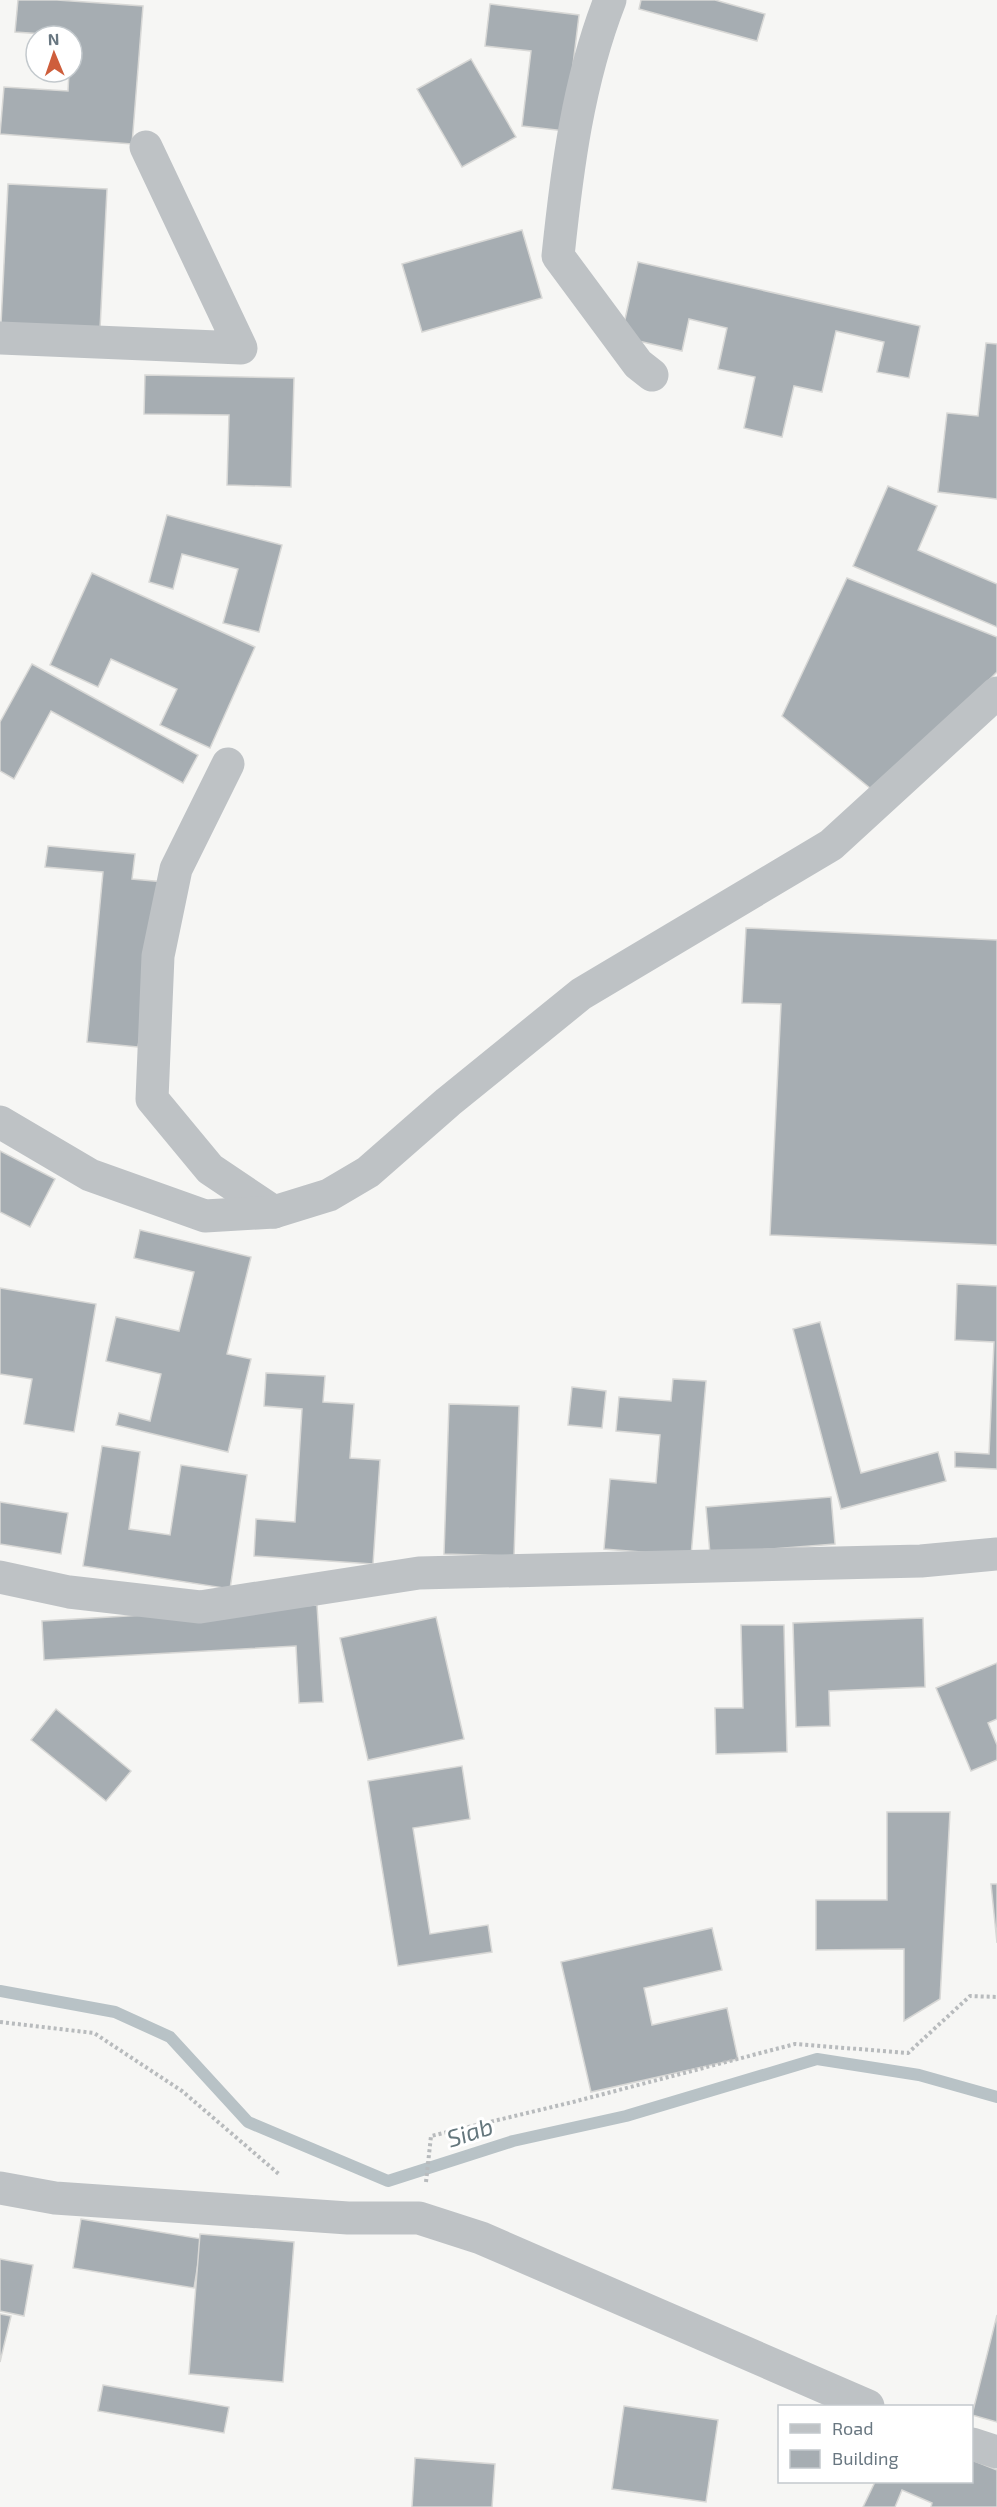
<svg xmlns="http://www.w3.org/2000/svg" width="997" height="2507" font-family="'Exo 2',sans-serif">
	<style>
		.lines { fill: none; stroke-linecap: round; stroke-linejoin: round }
		.stream { stroke: #b8c2c6; stroke-width: 12 }
		.building { fill: #a6adb2; stroke: #d8d8d6; stroke-width: 1.5 }
		.path { stroke: #b8bbbd; stroke-width: 4; stroke-dasharray: 3 3; stroke-linecap: butt }
		.minor { stroke: #bec2c5; stroke-width: 33 }
		.labels { text-anchor: middle; stroke-width: 6; stroke-linejoin: round; paint-order: stroke }
		.water-label { font-size: 24px; font-style: italic; fill: #65777d; stroke: #fff }
	</style>
	<rect width="100%" height="100%" fill="#f6f6f4"/>
	<g class="lines">
		<polyline class="stream" points="0,1991 115,2012 170,2037 248,2122 388,2181 513,2141 626,2116 817,2059 919,2075 997,2097"/>
	</g>
	<g class="building">
		<polygon points="18,0 57,0 143,6 132,144 0,134 4,87 68,91 69,72 72,72 72,36 15,32"/>
		<polygon points="641,0 715,0 765,14 757,41 639,9"/>
		<polygon points="490,4 579,15 565,131 522,126 531,51 485,46"/>
		<polygon points="471,59 516,137 462,167 417,89"/>
		<polygon points="8,184 107,189 100,329 1,324"/>
		<polygon points="522,230 542,298 422,332 402,264"/>
		<polygon points="638,262 920,326 909,378 877,372 884,342 836,331 822,392 794,386 782,437 744,428 755,377 718,369 727,328 689,319 682,351 621,337"/>
		<polygon points="986,343 997,344 997,499 938,492 947,413 978,416"/>
		<polygon points="145,375 294,378 291,487 227,485 229,415 144,414"/>
		<polygon points="888,486 937,506 918,550 997,584 997,627 853,566"/>
		<polygon points="167,515 282,545 259,632 223,623 238,569 182,554 173,589 149,582"/>
		<polygon points="92,573 255,647 210,748 160,725 177,689 111,659 98,687 50,665"/>
		<polygon points="847,578 997,637 997,672 876,793 782,716"/>
		<polygon points="32,664 198,755 183,783 51,711 14,779 0,771 0,722"/>
		<polygon points="48,846 135,854 132,879 165,882 138,1047 87,1042 103,872 45,867"/>
		<polygon points="746,928 997,940 997,1245 770,1235 781,1004 742,1003"/>
		<polygon points="0,1151 55,1179 30,1227 0,1212"/>
		<polygon points="140,1230 251,1257 227,1354 251,1359 228,1452 116,1425 119,1413 150,1421 161,1374 106,1361 116,1317 179,1331 194,1272 134,1258"/>
		<polygon points="957,1284 997,1286 997,1469 955,1467 955,1452 989,1454 994,1342 955,1340"/>
		<polygon points="0,1288 96,1304 74,1432 24,1424 32,1379 0,1374"/>
		<polygon points="820,1322 861,1473 938,1452 946,1481 841,1509 793,1329"/>
		<polygon points="266,1373 325,1376 323,1402 354,1404 350,1458 380,1460 373,1564 254,1556 256,1519 295,1522 302,1409 264,1406"/>
		<polygon points="673,1379 706,1381 691,1556 604,1549 610,1479 656,1483 660,1435 616,1431 619,1397 671,1401"/>
		<polygon points="572,1387 606,1391 602,1428 568,1425"/>
		<polygon points="449,1404 519,1406 514,1556 444,1554"/>
		<polygon points="102,1446 140,1452 129,1529 170,1535 181,1465 247,1475 230,1589 83,1566"/>
		<polygon points="831,1497 835,1544 710,1554 706,1507"/>
		<polygon points="0,1502 68,1513 61,1554 0,1544"/>
		<polygon points="317,1605 323,1702 299,1703 296,1646 44,1660 42,1621"/>
		<polygon points="436,1617 464,1739 368,1760 340,1638"/>
		<polygon points="923,1618 925,1687 829,1691 830,1726 796,1727 793,1623"/>
		<polygon points="741,1625 784,1625 787,1752 716,1754 715,1708 743,1708"/>
		<polygon points="997,1663 997,1719 988,1723 997,1745 997,1760 971,1771 936,1688"/>
		<polygon points="56,1709 131,1771 106,1801 31,1740"/>
		<polygon points="462,1766 470,1819 413,1828 430,1934 488,1925 492,1952 398,1966 368,1781"/>
		<polygon points="887,1812 950,1812 940,1999 904,2021 904,1949 816,1950 816,1900 887,1900"/>
		<polygon points="991,1884 997,1884 997,1943"/>
		<polygon points="712,1928 722,1970 644,1988 652,2025 727,2008 738,2059 591,2092 561,1962"/>
		<polygon points="81,2219 202,2239 194,2288 73,2268"/>
		<polygon points="200,2234 294,2242 283,2382 189,2374"/>
		<polygon points="0,2259 33,2265 24,2316 0,2311"/>
		<polygon points="0,2314 11,2316 0,2362"/>
		<polygon points="997,2315 997,2422 972,2415"/>
		<polygon points="103,2385 229,2407 224,2433 98,2411"/>
		<polygon points="624,2406 718,2420 706,2502 612,2489"/>
		<polygon points="415,2458 495,2464 492,2507 412,2507"/>
		<polygon points="972,2460 997,2470 997,2507 931,2507 932,2503 902,2490 895,2507 863,2507 875,2482 972,2482"/>
	</g>
	<g class="lines">
		<g class="path">
			<polyline points="0,2022 94,2033 182,2091 280,2175"/>
			<polyline points="426,2182 431,2136 573,2102 795,2044 908,2053 970,1996 997,1997"/>
		</g>
		<g class="minor">
			<path d="M 610,0 C 578,82 567,169 558,256 L 638,364 L 652,375"/>
			<polyline points="0,338 241,348 146,147"/>
			<polyline points="228,764 176,869 158,956 152,1099 210,1169 274,1212"/>
			<polyline points="0,1122 90,1175 205,1216 274,1212 329,1195 368,1172 448,1102 581,994 831,845 997,693"/>
			<polyline points="0,1577 69,1592 200,1607 419,1573 921,1561 997,1554"/>
			<polyline points="0,2188 55,2198 348,2218 419,2218 481,2238 868,2406"/>
			<polyline points="972,2444 997,2452"/>
		</g>
	</g>
	<g class="labels">
		<g class="water-label">
			<text transform="translate(470 2133) rotate(-18)" y="8">Siab</text>
		</g>
	</g>
	<rect x="778" y="2405" width="195" height="78" fill="#ffffff" stroke="#c3c9cd" stroke-width="1.5"/>
	<rect x="790" y="2424" width="30" height="9" fill="#bec2c5" stroke="#c3c9cd" stroke-width="1.5"/>
	<text x="832" y="2435" font-size="18" fill="#697781">Road</text>
	<rect x="790" y="2450" width="30" height="18" fill="#a6adb2" stroke="#c3c9cd" stroke-width="1.5"/>
	<text x="832" y="2465" font-size="18" fill="#697781">Building</text>
	<g transform="translate(54 54) rotate(358)"><circle r="28" fill="#ffffff" stroke="#c3c9cd" stroke-width="1.5"/>
	<path d="M0-4.5L10 22L0 15L-10 22Z" fill="#ce5e3c"/>
	<text y="-9" font-size="16" font-weight="bold" text-anchor="middle" fill="#697781">N</text>
	</g>
</svg>
